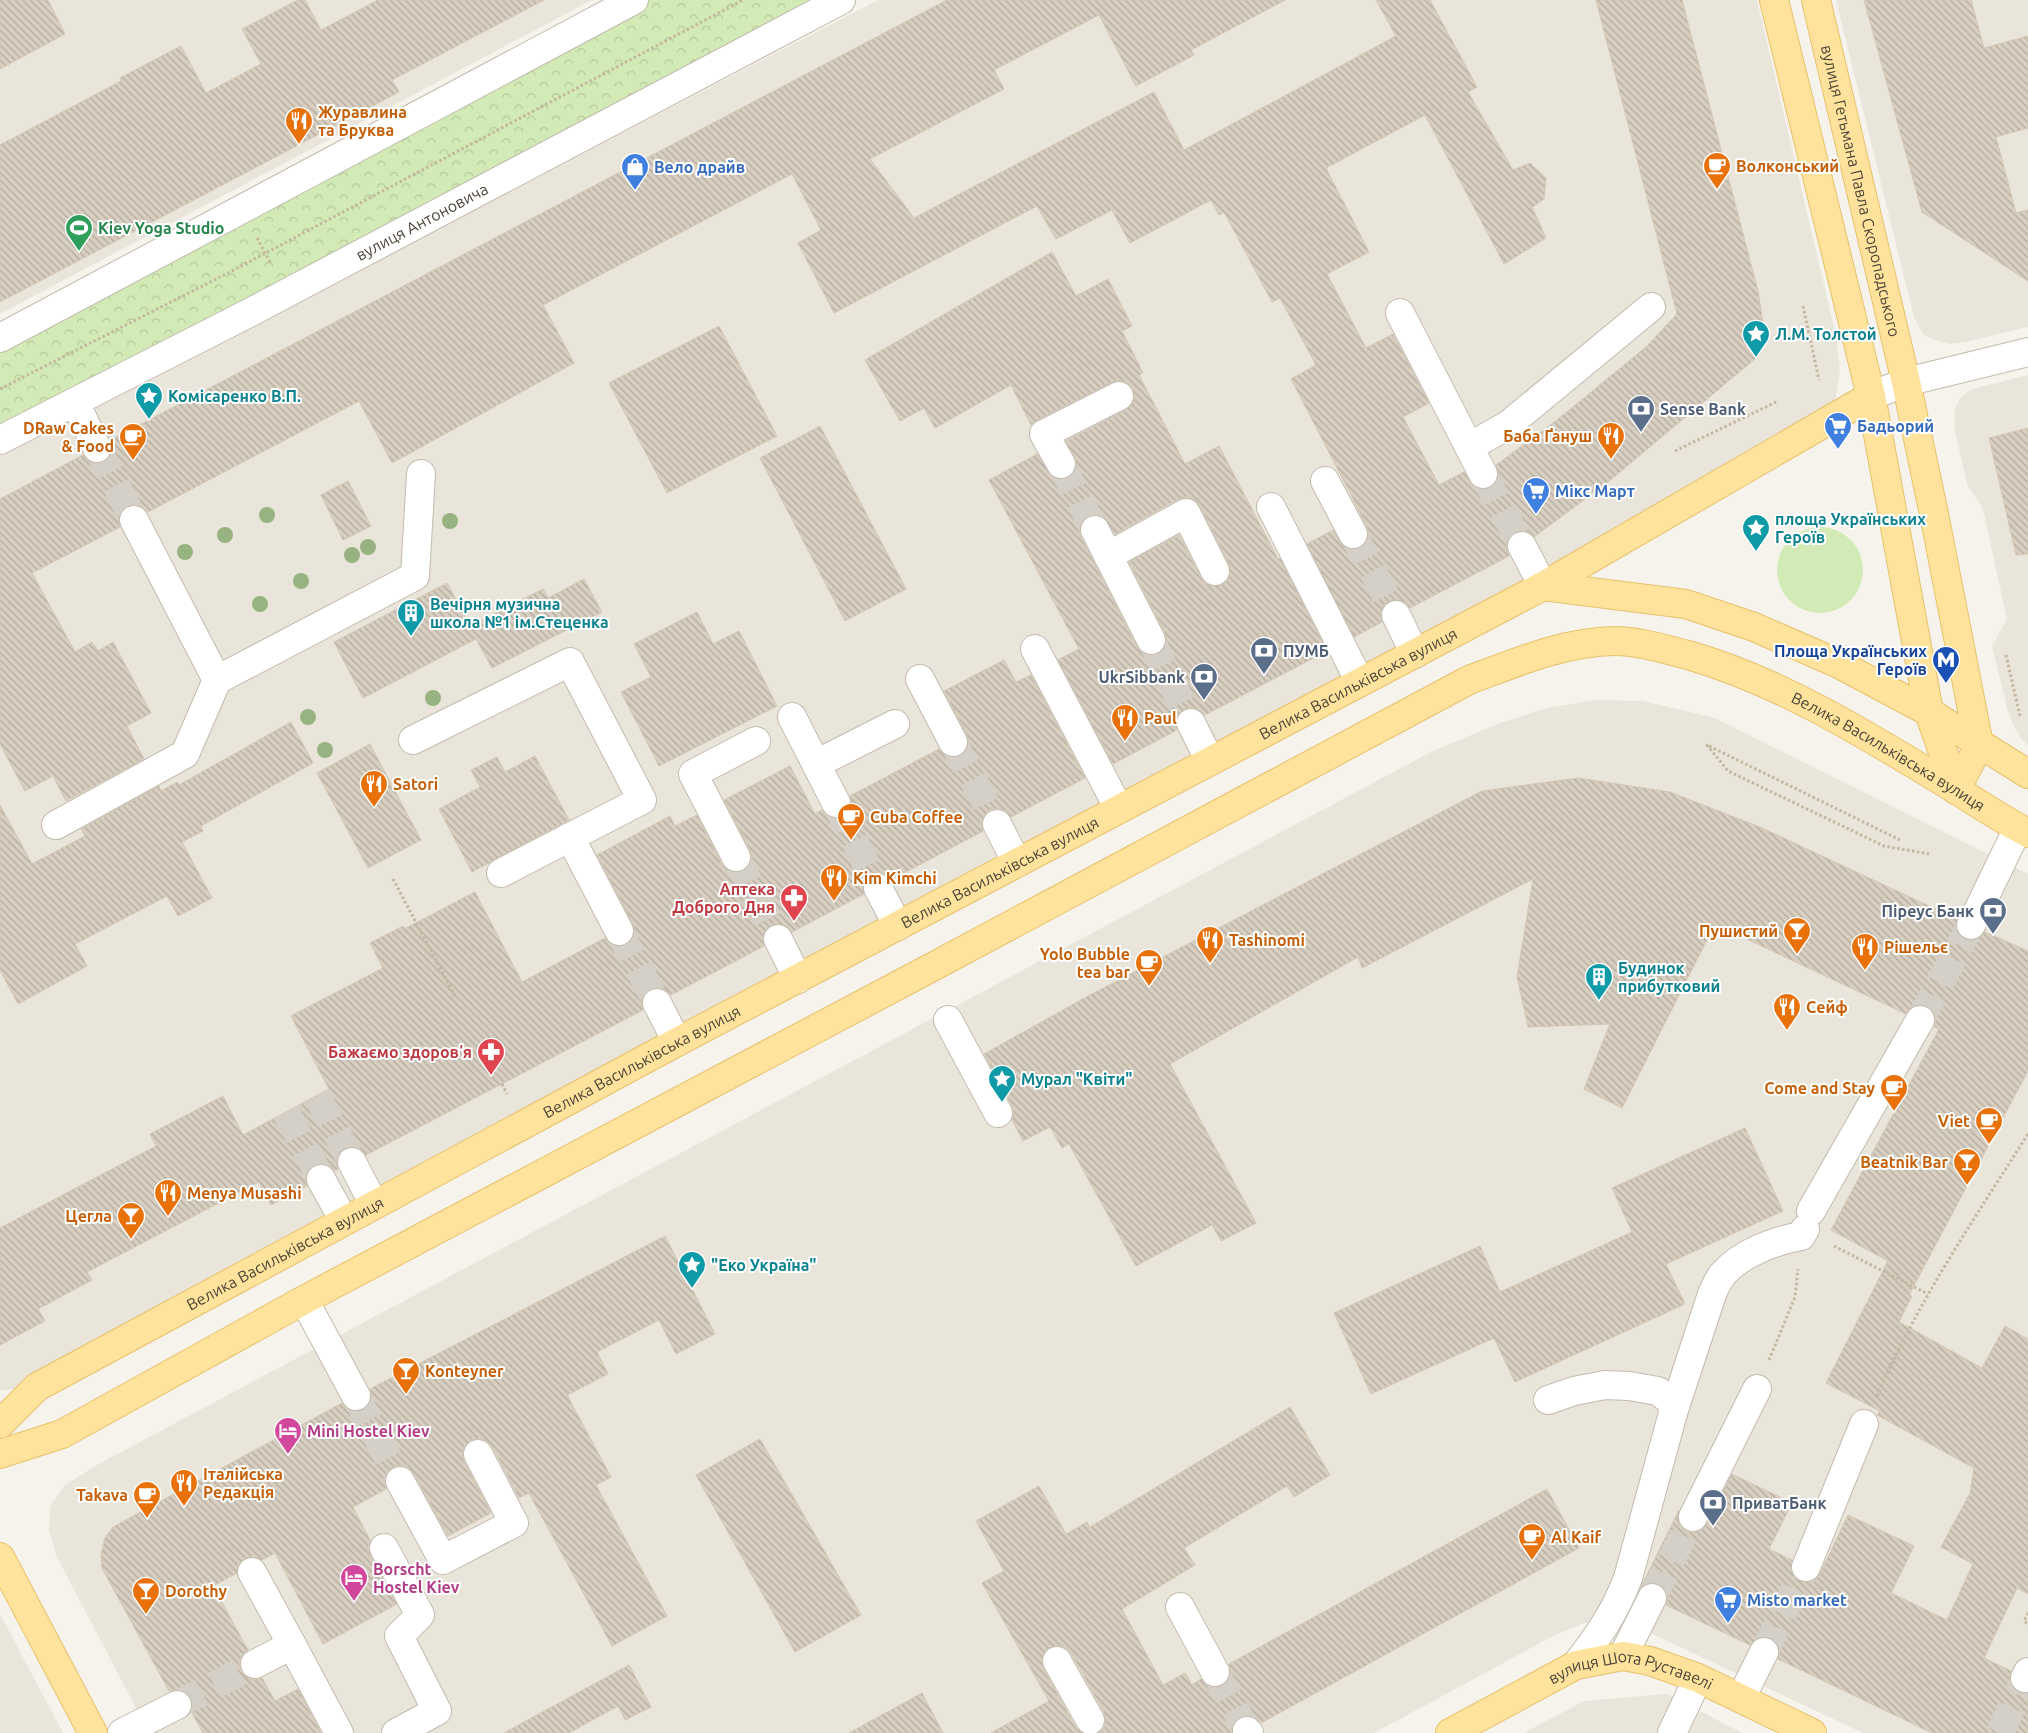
<svg xmlns="http://www.w3.org/2000/svg" width="2028" height="1733" font-family="Ubuntu,sans-serif">
	<style>
		.residential { fill: #eae5da }
		.green { fill: #d2eab5 }
		.forest { fill: url(#forest-crowns) }
		.building { fill: url(#building-back-hatch); stroke: #d3c7b4; fill-rule: evenodd }
		.lines { fill: none; stroke-linecap: round; stroke-linejoin: round }
		.minor-tunnel { stroke: #d4d0c8; stroke-width: 28; stroke-dasharray: 28 14; stroke-linecap: butt }
		.minor-casing { stroke: #c2bbae; stroke-width: 30 }
		.major-casing { stroke: #e6c16a; stroke-width: 30 }
		.path { stroke: #c4b79f; stroke-width: 3; stroke-dasharray: 2.5 2.5; stroke-linecap: butt }
		.minor { stroke: #fff; stroke-width: 28 }
		.major { stroke: #ffe39c; stroke-width: 28 }
		.tree { fill: #97b381 }
		.labels { text-anchor: middle; stroke-width: 4; stroke-linejoin: round; paint-order: stroke }
		.food-label { font-size: 16px; font-weight: bold; fill: #c56008; stroke: #fff; text-anchor: start }
		.shop-label { font-size: 16px; font-weight: bold; fill: #366cbe; stroke: #fff; text-anchor: start }
		.street-label { font-size: 16px; fill: #4b4439; stroke: #fff }
		.leisure-label { font-size: 16px; font-weight: bold; fill: #27864d; stroke: #fff; text-anchor: start }
		.culture-label { font-size: 16px; font-weight: bold; fill: #0d838f; stroke: #fff; text-anchor: start }
		.service-label { font-size: 16px; font-weight: bold; fill: #4e5e75; stroke: #fff; text-anchor: start }
		.transit-label { font-size: 16px; font-weight: bold; fill: #164399; stroke: #fff; text-anchor: end }
		.health-label { font-size: 16px; font-weight: bold; fill: #be3a42; stroke: #fff; text-anchor: end }
		.hotel-label { font-size: 16px; font-weight: bold; fill: #b23c85; stroke: #fff; text-anchor: start }
	</style>
	<defs>
		<pattern id="forest-crowns" width="20" height="18" patternUnits="userSpaceOnUse" patternTransform="scale(1.25)"><rect width="20" height="18" fill="#d2eab5"/><path d="M2 6a3 3 0 1 1 6 0M12 15a3 3 0 1 1 6 0" fill="none" stroke="#b6ca9c"/></pattern>
		<pattern id="building-back-hatch" width="6" height="6" patternUnits="userSpaceOnUse" patternTransform="scale(1.25)"><rect width="6" height="6" fill="#d8cfc1"/><path d="M-1 5l2 2M0 0l6 6M5-1l2 2" fill="none" stroke="#b1aa9e"/></pattern>
	</defs>
	<rect width="100%" height="100%" fill="#f6f3ec"/>
	<g class="residential">
		<polygon points="0,0 592,0 0,314"/>
		<polygon points="878,0 1757,0 1836,336 1840,371 1836,396 1829,416 1815,434 23,1389 0,1390 0,456"/>
		<polygon points="1836,0 2028,0 2028,327 1966,342 1950,344 1934,340 1923,334 1914,317"/>
		<polygon points="2028,375 2028,745 2022,740 2015,728 2008,712 1992,646 2007,619 1983,509 1967,484 1954,427 1955,409 1961,397 1972,389"/>
		<polygon points="1596,700 1643,701 1715,718 2028,874 2028,1733 1863,1733 1627,1622 1584,1623 1553,1636 1374,1733 149,1733 57,1557 49,1531 50,1507 64,1486 95,1466 1433,751 1500,723 1547,708"/>
		<polygon points="0,1614 63,1733 0,1733"/>
		<polygon points="1667,1694 1742,1733 1524,1733 1584,1701"/>
	</g>
	<circle class="green" cx="1820" cy="570" r="43"/>
	<polygon class="forest" points="634,0 841,0 0,440 0,338"/>
	<g class="building">
		<polygon points="0,0 48,0 65,34 0,69"/>
		<polygon points="298,0 305,0 321,30 378,0 544,0 392,80 399,92 0,302 0,145 121,81 120,78 181,46 206,93 261,64 242,29"/>
		<polygon points="947,0 1285,0 1191,50 1194,55 1136,86 1099,15 994,70 1004,89 870,159 914,218 1154,92 1184,150 1396,36 1376,0 1430,0 1477,87 1468,92 1513,170 1530,163 1546,178 1544,199 1532,207 1546,238 1504,264 1425,115 1326,168 1369,252 1327,274 1366,348 1393,334 1429,403 1403,417 1439,485 1464,472 1474,487 1483,490 1491,488 1496,482 1499,474 1496,465 1557,420 1646,347 1677,314 1596,0 1682,0 1758,291 1765,336 1756,358 1608,482 1534,537 1530,533 1523,530 1514,532 1509,537 1506,545 1509,556 1410,608 1405,602 1398,600 1389,601 1383,606 1381,613 1382,622 1354,637 1307,544 1333,530 1344,547 1353,550 1361,548 1366,542 1369,535 1367,527 1347,487 1291,379 1316,365 1280,298 1272,302 1224,212 1219,215 1211,200 1130,243 1112,210 1056,239 1037,206 834,313 798,243 821,230 792,174 543,305 574,363 392,463 359,401 148,512 142,507 135,504 126,506 121,512 118,519 120,527 32,573 75,652 92,642 98,651 113,642 151,713 127,726 144,759 66,801 53,776 25,791 0,744 0,499 83,455 88,461 95,463 104,462 110,456 112,450 111,440"/>
		<polygon points="1864,0 1971,0 1984,48 2028,36 2028,128 1996,137 2016,213 2028,210 2028,281 1922,212"/>
		<path d="M 1052,252 L 1076,296 L 1108,279 L 1132,326 L 1122,331 L 1143,373 L 1139,375 L 1185,464 L 1219,446 L 1278,559 L 1280,558 L 1327,651 L 1205,715 L 1199,710 L 1192,708 L 1184,709 L 1178,715 L 1176,722 L 1177,730 L 1113,764 L 1058,660 L 1079,649 L 989,480 L 1037,454 L 1053,477 L 1060,480 L 1069,477 L 1075,471 L 1077,464 L 1066,441 L 1126,410 L 1132,404 L 1135,397 L 1133,389 L 1127,383 L 1120,380 L 1112,382 L 1037,420 L 1031,425 L 1011,385 L 935,428 L 924,408 L 900,421 L 865,360 ZM 1187,497 L 1195,500 L 1200,506 L 1229,564 L 1230,572 L 1228,580 L 1222,585 L 1214,586 L 1206,584 L 1201,578 L 1179,535 L 1129,562 L 1165,633 L 1167,641 L 1164,649 L 1158,654 L 1150,656 L 1142,653 L 1137,647 L 1081,537 L 1079,529 L 1082,521 L 1088,516 L 1096,514 L 1104,517 L 1115,534 L 1178,499 Z"/>
		<polygon points="719,326 777,436 667,493 609,383"/>
		<polygon points="820,426 906,589 845,621 760,458"/>
		<polygon points="2028,428 2028,554 2016,555 1989,438"/>
		<polygon points="348,481 371,526 343,540 321,495"/>
		<polygon points="584,579 602,612 492,668 476,639 363,698 334,642 447,583 470,626 543,589 548,598"/>
		<polygon points="697,612 713,644 739,631 777,706 659,766 621,692 651,677 634,644"/>
		<polygon points="1004,660 1016,682 1031,675 1085,778 1011,817 1006,811 998,808 989,810 984,816 981,823 983,831 891,880 886,875 879,872 870,874 865,880 862,887 864,894 792,932 786,926 779,924 771,925 765,931 762,938 764,946 671,995 665,990 658,987 649,989 644,995 641,1003 643,1010 366,1155 361,1149 353,1146 344,1148 339,1154 336,1161 338,1169 335,1171 330,1166 322,1163 314,1165 307,1171 305,1178 307,1186 271,1205 259,1182 87,1272 92,1280 38,1309 45,1321 0,1345 0,1228 156,1146 150,1134 223,1096 243,1135 329,1089 291,1016 383,968 370,943 403,926 404,929 475,892 522,982 605,938 611,944 618,947 626,945 632,939 635,932 633,924 597,855 670,816 675,826 697,815 722,865 728,870 735,873 743,871 749,865 752,858 750,850 724,800 790,766 815,814 822,810 827,816 835,819 844,817 849,811 852,804 850,796 939,749 944,755 952,758 960,756 966,751 969,743 967,735 944,691"/>
		<polygon points="291,722 313,763 201,826 203,831 182,842 212,898 178,916 167,896 75,944 87,966 18,1004 0,970 0,805 32,864 85,836 81,829 159,786 161,791 177,782 179,785"/>
		<polygon points="370,744 421,840 368,868 317,773"/>
		<polygon points="535,756 569,820 472,872 439,809 480,787 471,770 497,757 505,772"/>
		<polygon points="1578,778 1670,792 1762,828 1957,919 1956,927 1958,933 1965,939 1973,940 1979,938 1985,932 2028,951 2028,1071 1909,1295 1912,1296 1899,1322 1982,1368 2005,1326 2028,1339 2028,1594 2017,1588 1984,1658 2011,1671 2010,1679 2012,1687 2018,1692 2028,1693 2028,1733 1932,1733 1778,1659 1780,1652 1777,1644 1771,1638 1764,1636 1756,1639 1750,1645 1666,1605 1668,1597 1665,1590 1659,1584 1651,1582 1641,1587 1679,1510 1678,1518 1680,1526 1686,1531 1693,1533 1701,1530 1707,1524 1732,1474 1792,1503 1769,1549 1792,1560 1791,1570 1794,1577 1800,1581 1809,1582 1815,1580 1820,1574 1848,1515 1914,1546 1891,1593 1947,1620 1973,1564 1941,1547 1970,1493 1974,1468 1877,1415 1880,1411 1826,1383 1888,1261 1831,1230 1939,1029 1934,1027 1936,1019 1934,1013 1928,1007 1920,1004 1913,1006 1906,1014 1715,924 1622,1108 1584,1089 1610,1024 1528,1027 1517,977 1533,879 1362,968 1358,957 1170,1064 1256,1223 1221,1241 1212,1225 1136,1266 1069,1144 1062,1148 1050,1127 1023,1141 1012,1120 1014,1113 1012,1106 984,1054 1088,996 1482,791"/>
		<polygon points="1745,1128 1783,1211 1666,1264 1685,1304 1515,1382 1494,1338 1371,1394 1334,1313 1480,1246 1500,1292 1632,1232 1612,1188"/>
		<polygon points="665,1236 715,1334 676,1354 659,1320 597,1352 608,1374 567,1395 611,1477 596,1485 667,1616 612,1646 529,1493 519,1498 492,1446 487,1441 479,1438 471,1440 465,1446 462,1453 464,1461 491,1513 448,1536 414,1474 409,1468 401,1465 393,1467 387,1472 384,1480 386,1489 353,1507 370,1540 368,1548 370,1555 397,1604 323,1644 275,1553 262,1560 253,1556 245,1558 238,1564 237,1573 213,1586 248,1650 242,1655 239,1663 241,1672 247,1677 254,1680 262,1678 275,1701 298,1689 321,1733 203,1733 191,1711 193,1705 191,1698 186,1692 178,1689 169,1691 102,1568 101,1554 105,1538 113,1527 342,1403 348,1410 355,1412 363,1410 370,1404 372,1396 370,1389"/>
		<polygon points="1290,1407 1330,1475 1294,1497 1287,1486 1184,1548 1195,1565 1122,1609 1163,1685 1185,1673 1192,1685 1201,1679 1207,1686 1214,1688 1222,1686 1228,1680 1231,1672 1229,1664 1547,1489 1579,1548 1261,1723 1252,1716 1242,1716 1236,1720 1232,1726 1232,1733 1098,1733 1104,1728 1106,1721 1104,1712 1071,1653 1065,1647 1057,1645 1049,1648 1044,1653 1041,1660 1043,1668 1076,1728 1082,1733 991,1733 1049,1701 982,1583 1004,1571 976,1521 1039,1486 1066,1534 1087,1522 1090,1527"/>
		<polygon points="760,1439 861,1615 795,1652 696,1475"/>
		<polygon points="629,1665 651,1707 625,1720 618,1706 569,1733 504,1733"/>
		<polygon points="922,1693 943,1733 849,1733"/>
	</g>
	<g class="lines">
		<g class="minor-tunnel">
			<polyline points="97,448 134,520"/>
			<polyline points="1061,464 1095,530"/>
			<polyline points="1483,474 1522,546"/>
			<polyline points="1353,534 1396,615"/>
			<polyline points="1151,640 1191,723"/>
			<polyline points="953,742 997,824"/>
			<polyline points="836,803 878,888"/>
			<polyline points="736,857 778,939"/>
			<polyline points="619,931 657,1003"/>
			<polyline points="1920,1020 1971,925"/>
			<polyline points="317,1096 352,1162"/>
			<polyline points="286,1112 321,1179"/>
			<polyline points="356,1396 400,1481"/>
			<polyline points="1652,1598 1693,1517"/>
			<polyline points="1764,1652 1806,1567"/>
			<polyline points="1215,1672 1247,1731"/>
			<polyline points="177,1705 255,1664"/>
			<polyline points="2000,1733 2025,1678"/>
		</g>
		<defs>
			<g id="minor">
				<polyline points="1400,313 1483,474"/>
				<polyline points="0,338 634,0"/>
				<polyline points="1871,396 1906,382 2028,352"/>
				<polyline points="75,402 97,448"/>
				<path id="s1" d="M 0,440 L 249,313 L 841,0"/>
				<polyline points="1469,447 1508,425 1651,307"/>
				<polyline points="1061,464 1044,434 1119,396"/>
				<polyline points="1325,481 1353,534"/>
				<polyline points="1271,507 1360,682"/>
				<polyline points="134,520 217,680 415,576 421,474"/>
				<polyline points="1095,530 1151,640"/>
				<polyline points="1522,546 1543,586"/>
				<polyline points="1108,556 1186,513 1215,571"/>
				<polyline points="1396,615 1415,654"/>
				<polyline points="1035,649 1119,809"/>
				<polyline points="920,679 953,742"/>
				<polyline points="792,717 836,803"/>
				<polyline points="1191,723 1210,761"/>
				<polyline points="413,740 570,662 642,800 501,873"/>
				<polyline points="816,764 895,724"/>
				<polyline points="997,824 1017,863"/>
				<polyline points="56,825 185,754 217,680"/>
				<polyline points="570,837 619,931"/>
				<polyline points="736,857 693,774 756,741"/>
				<polyline points="878,888 898,926"/>
				<polyline points="1971,925 2018,828"/>
				<polyline points="778,939 798,979"/>
				<polyline points="657,1003 677,1042"/>
				<polyline points="948,1020 998,1113"/>
				<polyline points="352,1162 374,1205"/>
				<polyline points="321,1179 344,1221"/>
				<polyline points="1811,1211 1920,1020"/>
				<polyline points="304,1300 356,1396"/>
				<polyline points="1548,1400 1574,1391 1605,1385 1629,1386 1658,1391 1672,1402 1673,1413"/>
				<polyline points="400,1481 443,1560 514,1523 478,1454"/>
				<polyline points="1693,1517 1757,1389"/>
				<polyline points="384,1548 420,1615 399,1636 437,1711 396,1733"/>
				<polyline points="1806,1567 1864,1424"/>
				<polyline points="252,1572 292,1645"/>
				<polyline points="1180,1607 1215,1672"/>
				<polyline points="1623,1656 1652,1598"/>
				<polyline points="1057,1661 1090,1720"/>
				<polyline points="255,1664 292,1645 339,1733"/>
				<path d="M 1576,1665 C 1599,1635 1614,1614 1628,1578 L 1673,1413 L 1712,1294 C 1715,1287 1718,1279 1724,1273 C 1742,1253 1774,1241 1801,1236 L 1805,1229"/>
				<polyline points="2025,1678 2028,1672"/>
				<polyline points="1741,1698 1764,1652"/>
				<polyline points="1247,1731 1249,1733"/>
				<polyline points="122,1733 177,1705"/>
				<polyline points="1672,1733 1698,1678"/>
			</g>
			<g id="major">
				<polyline points="1774,0 1871,396 1929,712 1956,790"/>
				<path id="s2" d="M 1816,0 L 1906,382 L 1934,514 L 1979,745 L 1956,790"/>
				<polyline points="1543,586 1686,604 1754,627 1839,664 1929,712 2028,774"/>
				<path id="s3" d="M 0,1424 L 37,1387 L 677,1042 L 1543,586 L 1871,396"/>
				<path id="s4" d="M 0,1454 L 62,1434 L 304,1300 L 923,972 L 1469,680 C 1515,663 1563,642 1614,641 C 1639,641 1664,649 1688,655 C 1785,683 1871,738 1957,790 C 1980,805 2003,820 2028,833"/>
				<polyline points="0,1557 93,1733"/>
				<path id="s5" d="M 1450,1733 L 1576,1665 L 1623,1656 L 1650,1661 L 1698,1678 L 1812,1733"/>
			</g>
		</defs>
		<use href="#minor" class="minor-casing"/>
		<use href="#major" class="major-casing"/>
		<g class="path">
			<polyline points="257,238 271,264"/>
			<polyline points="1803,306 1819,380"/>
			<polyline points="0,389 228,273 743,0"/>
			<polyline points="1675,451 1778,401"/>
			<polyline points="2006,655 2020,716"/>
			<polyline points="1900,840 1707,745 1728,771 1884,846 1930,854"/>
			<polyline points="393,879 456,998"/>
			<polyline points="502,1084 507,1094"/>
			<polyline points="1834,1246 1928,1294"/>
			<polyline points="1769,1360 1795,1297 1798,1269"/>
			<path d="M 1877,1396 C 1917,1303 1974,1219 2028,1134"/>
			<polyline points="2028,1613 2024,1621 2028,1624"/>
		</g>
		<use href="#minor" class="minor"/>
		<use href="#major" class="major"/>
	</g>
	<g class="tree">
		<circle cx="267" cy="515" r="8"/>
		<circle cx="450" cy="521" r="8"/>
		<circle cx="225" cy="535" r="8"/>
		<circle cx="368" cy="547" r="8"/>
		<circle cx="185" cy="552" r="8"/>
		<circle cx="352" cy="555" r="8"/>
		<circle cx="301" cy="581" r="8"/>
		<circle cx="260" cy="604" r="8"/>
		<circle cx="433" cy="698" r="8"/>
		<circle cx="308" cy="717" r="8"/>
		<circle cx="325" cy="750" r="8"/>
	</g>
	<defs>
		<symbol id="restaurant-pin" viewBox="-11 -11 22 30"><path d="M0 17L-7.5 6A9.5 9.5 0 1 1 7.5 6Z" fill="#e8710a" stroke="#fff"/><path d="M-5-6h1v4h1v-4h1v4h1v-4h1v5L-1.5 .5V6h-2V.5L-5-1ZM5-6V6H3V1.5H1.5Q1.5-4 5-6Z" fill="#fff"/></symbol>
		<symbol id="cafe-pin" viewBox="-11 -11 22 30"><path d="M0 17L-7.5 6A9.5 9.5 0 1 1 7.5 6Z" fill="#e8710a" stroke="#fff"/><path d="M-5.5-4.5H6V0H3Q3 3.5 0 3.5H-2.5Q-5.5 3.5-5.5 0ZM3-3.2v2h1.7v-2ZM-6 4.5H4V6H-6Z" fill="#fff"/></symbol>
		<symbol id="shop-pin" viewBox="-11 -11 22 30"><path d="M0 17L-7.5 6A9.5 9.5 0 1 1 7.5 6Z" fill="#3f7fe0" stroke="#fff"/><path d="M-5-2.5h2.3a2.7 3.5 0 0 1 5.4 0H5L5.5 6h-11ZM-1.5-2.5h3a1.5 2.3 0 0 0-3 0Z" fill="#fff"/></symbol>
		<symbol id="stadium-pin" viewBox="-11 -11 22 30"><path d="M0 17L-7.5 6A9.5 9.5 0 1 1 7.5 6Z" fill="#2e9e5b" stroke="#fff"/><path d="M0-5a6.5 5 0 1 0 0 10a6.5 5 0 1 0 0-10ZM-3.5-1.8h7v3.6h-7Z" fill="#fff"/></symbol>
		<symbol id="sight-pin" viewBox="-11 -11 22 30"><path d="M0 17L-7.5 6A9.5 9.5 0 1 1 7.5 6Z" fill="#0f9aa8" stroke="#fff"/><path d="M0-6L1.8-2.2L6-1.7L2.9 1.2L3.7 5.4L0 3.3L-3.7 5.4L-2.9 1.2L-6-1.7L-1.8-2.2Z" fill="#fff"/></symbol>
		<symbol id="bank-pin" viewBox="-11 -11 22 30"><path d="M0 17L-7.5 6A9.5 9.5 0 1 1 7.5 6Z" fill="#5c6f8a" stroke="#fff"/><path d="M-6-4H6V4H-6ZM0-2.3a2.3 2.3 0 1 0 0 4.6a2.3 2.3 0 1 0 0-4.6Z" fill="#fff"/></symbol>
		<symbol id="supermarket-pin" viewBox="-11 -11 22 30"><path d="M0 17L-7.5 6A9.5 9.5 0 1 1 7.5 6Z" fill="#3f7fe0" stroke="#fff"/><path d="M-6-5.5h2.5l.6 2H6L4.5 2H-2.5L-4.4-4H-6ZM-1.5 3.2a1.3 1.3 0 1 0 .1 0ZM3 3.2a1.3 1.3 0 1 0 .1 0Z" fill="#fff"/></symbol>
		<symbol id="building-pin" viewBox="-11 -11 22 30"><path d="M0 17L-7.5 6A9.5 9.5 0 1 1 7.5 6Z" fill="#0f9aa8" stroke="#fff"/><path d="M-4-6H4V6H1V3H-1V6H-4ZM-2.5-4.3h1.7v1.8h-1.7ZM.8-4.3h1.7v1.8H.8ZM-2.5-1h1.7V.8h-1.7ZM.8-1h1.7V.8H.8Z" fill="#fff"/></symbol>
		<symbol id="metro-pin" viewBox="-11 -11 22 30"><path d="M0 17L-7.5 6A9.5 9.5 0 1 1 7.5 6Z" fill="#1a4fb4" stroke="#fff"/><path d="M-5.5 5V-5H-3L0 0L3-5H5.5V5H3V-.5L0 4L-3-.5V5Z" fill="#fff"/></symbol>
		<symbol id="pharmacy-pin" viewBox="-11 -11 22 30"><path d="M0 17L-7.5 6A9.5 9.5 0 1 1 7.5 6Z" fill="#e0444e" stroke="#fff"/><path d="M-2-6h4v4h4v4h-4v4h-4v-4h-4v-4h4Z" fill="#fff"/></symbol>
		<symbol id="bar-pin" viewBox="-11 -11 22 30"><path d="M0 17L-7.5 6A9.5 9.5 0 1 1 7.5 6Z" fill="#e8710a" stroke="#fff"/><path d="M-6-5H6L.8 .8V4.5H3.5V6h-7V4.5H-.8V.8Z" fill="#fff"/></symbol>
		<symbol id="hotel-pin" viewBox="-11 -11 22 30"><path d="M0 17L-7.5 6A9.5 9.5 0 1 1 7.5 6Z" fill="#d1479c" stroke="#fff"/><path d="M-6-4.5h1.5V1H6V5H4.5V3h-9V5H-6ZM-4 0a1.8 1.8 0 1 1 3.6 0ZM.5 0V-2.5h3Q6-2.5 6 0Z" fill="#fff"/></symbol>
	</defs>
	<g fill-rule="evenodd">
		<use href="#restaurant-pin" x="283" y="105" width="32" height="43"/>
		<use href="#cafe-pin" x="1701" y="150" width="32" height="43"/>
		<use href="#shop-pin" x="619" y="151" width="32" height="43"/>
		<use href="#stadium-pin" x="63" y="212" width="32" height="43"/>
		<use href="#sight-pin" x="1740" y="318" width="32" height="43"/>
		<use href="#sight-pin" x="133" y="380" width="32" height="43"/>
		<use href="#bank-pin" x="1625" y="393" width="32" height="43"/>
		<use href="#supermarket-pin" x="1822" y="410" width="32" height="43"/>
		<use href="#restaurant-pin" x="1595" y="420" width="32" height="43"/>
		<use href="#cafe-pin" x="117" y="421" width="32" height="43"/>
		<use href="#supermarket-pin" x="1520" y="475" width="32" height="43"/>
		<use href="#sight-pin" x="1740" y="512" width="32" height="43"/>
		<use href="#building-pin" x="395" y="597" width="32" height="43"/>
		<use href="#bank-pin" x="1248" y="635" width="32" height="43"/>
		<use href="#metro-pin" x="1930" y="644" width="32" height="43"/>
		<use href="#bank-pin" x="1188" y="661" width="32" height="43"/>
		<use href="#restaurant-pin" x="1109" y="702" width="32" height="43"/>
		<use href="#restaurant-pin" x="358" y="768" width="32" height="43"/>
		<use href="#cafe-pin" x="835" y="801" width="32" height="43"/>
		<use href="#restaurant-pin" x="818" y="862" width="32" height="43"/>
		<use href="#pharmacy-pin" x="778" y="882" width="32" height="43"/>
		<use href="#bank-pin" x="1977" y="895" width="32" height="43"/>
		<use href="#bar-pin" x="1781" y="915" width="32" height="43"/>
		<use href="#restaurant-pin" x="1194" y="924" width="32" height="43"/>
		<use href="#restaurant-pin" x="1849" y="931" width="32" height="43"/>
		<use href="#cafe-pin" x="1133" y="947" width="32" height="43"/>
		<use href="#building-pin" x="1583" y="961" width="32" height="43"/>
		<use href="#restaurant-pin" x="1771" y="991" width="32" height="43"/>
		<use href="#pharmacy-pin" x="475" y="1036" width="32" height="43"/>
		<use href="#sight-pin" x="986" y="1063" width="32" height="43"/>
		<use href="#cafe-pin" x="1878" y="1072" width="32" height="43"/>
		<use href="#cafe-pin" x="1973" y="1105" width="32" height="43"/>
		<use href="#bar-pin" x="1951" y="1146" width="32" height="43"/>
		<use href="#restaurant-pin" x="152" y="1177" width="32" height="43"/>
		<use href="#bar-pin" x="115" y="1200" width="32" height="43"/>
		<use href="#sight-pin" x="676" y="1249" width="32" height="43"/>
		<use href="#bar-pin" x="390" y="1355" width="32" height="43"/>
		<use href="#hotel-pin" x="272" y="1415" width="32" height="43"/>
		<use href="#restaurant-pin" x="168" y="1467" width="32" height="43"/>
		<use href="#cafe-pin" x="131" y="1479" width="32" height="43"/>
		<use href="#bank-pin" x="1697" y="1487" width="32" height="43"/>
		<use href="#cafe-pin" x="1516" y="1521" width="32" height="43"/>
		<use href="#hotel-pin" x="338" y="1562" width="32" height="43"/>
		<use href="#bar-pin" x="130" y="1575" width="32" height="43"/>
		<use href="#supermarket-pin" x="1712" y="1584" width="32" height="43"/>
	</g>
	<g class="labels">
		<g class="food-label">
			<text x="318" y="118">Журавлина<tspan x="318" dy="18">та Бруква</tspan></text>
			<text x="1736" y="172">Волконський</text>
			<text x="114" y="434" text-anchor="end">DRaw Cakes<tspan x="114" dy="18">&amp; Food</tspan></text>
			<text x="1592" y="442" text-anchor="end">Баба Ґануш</text>
			<text x="1144" y="724">Paul</text>
			<text x="393" y="790">Satori</text>
			<text x="870" y="823">Cuba Coffee</text>
			<text x="853" y="884">Kim Kimchi</text>
			<text x="1778" y="937" text-anchor="end">Пушистий</text>
			<text x="1229" y="946">Tashinomi</text>
			<text x="1884" y="953">Рішельє</text>
			<text x="1130" y="960" text-anchor="end">Yolo Bubble<tspan x="1130" dy="18">tea bar</tspan></text>
			<text x="1806" y="1013">Сейф</text>
			<text x="1875" y="1094" text-anchor="end">Come and Stay</text>
			<text x="1970" y="1127" text-anchor="end">Viet</text>
			<text x="1948" y="1168" text-anchor="end">Beatnik Bar</text>
			<text x="187" y="1199">Menya Musashi</text>
			<text x="112" y="1222" text-anchor="end">Цегла</text>
			<text x="425" y="1377">Konteyner</text>
			<text x="203" y="1480">Італійська<tspan x="203" dy="18">Редакція</tspan></text>
			<text x="128" y="1501" text-anchor="end">Takava</text>
			<text x="1551" y="1543">Al Kaif</text>
			<text x="165" y="1597">Dorothy</text>
		</g>
		<g class="shop-label">
			<text x="654" y="173">Вело драйв</text>
			<text x="1857" y="432">Бадьорий</text>
			<text x="1555" y="497">Мікс Март</text>
			<text x="1747" y="1606">Misto market</text>
		</g>
		<g class="street-label">
			<text dy="6" stroke="none"><textPath href="#s2" startOffset="196">вулиця Гетьмана Павла Скоропадського</textPath></text>
			<text dy="6" stroke="none"><textPath href="#s1" startOffset="475">вулиця Антоновича</textPath></text>
			<text dy="6" stroke="none"><textPath href="#s3" startOffset="1549">Велика Васильківська вулиця</textPath></text>
			<text dy="6" stroke="none"><textPath href="#s4" startOffset="2111">Велика Васильківська вулиця</textPath></text>
			<text dy="6" stroke="none"><textPath href="#s3" startOffset="1144">Велика Васильківська вулиця</textPath></text>
			<text dy="6" stroke="none"><textPath href="#s3" startOffset="739">Велика Васильківська вулиця</textPath></text>
			<text dy="6" stroke="none"><textPath href="#s3" startOffset="334">Велика Васильківська вулиця</textPath></text>
			<text dy="6" stroke="none"><textPath href="#s5" startOffset="199">вулиця Шота Руставелі</textPath></text>
		</g>
		<g class="leisure-label">
			<text x="98" y="234">Kiev Yoga Studio</text>
		</g>
		<g class="culture-label">
			<text x="1775" y="340">Л.М. Толстой</text>
			<text x="168" y="402">Комісаренко В.П.</text>
			<text x="1775" y="525">площа Українських<tspan x="1775" dy="18">Героїв</tspan></text>
			<text x="430" y="610">Вечірня музична<tspan x="430" dy="18">школа №1 ім.Стеценка</tspan></text>
			<text x="1618" y="974">Будинок<tspan x="1618" dy="18">прибутковий</tspan></text>
			<text x="1021" y="1085">Мурал "Квіти"</text>
			<text x="711" y="1271">"Еко Україна"</text>
		</g>
		<g class="service-label">
			<text x="1660" y="415">Sense Bank</text>
			<text x="1283" y="657">ПУМБ</text>
			<text x="1185" y="683" text-anchor="end">UkrSibbank</text>
			<text x="1974" y="917" text-anchor="end">Піреус Банк</text>
			<text x="1732" y="1509">ПриватБанк</text>
		</g>
		<g class="transit-label">
			<text x="1927" y="657">Площа Українських<tspan x="1927" dy="18">Героїв</tspan></text>
		</g>
		<g class="health-label">
			<text x="775" y="895">Аптека<tspan x="775" dy="18">Доброго Дня</tspan></text>
			<text x="472" y="1058">Бажаємо здоровʼя</text>
		</g>
		<g class="hotel-label">
			<text x="307" y="1437">Mini Hostel Kiev</text>
			<text x="373" y="1575">Borscht<tspan x="373" dy="18">Hostel Kiev</tspan></text>
		</g>
	</g>
</svg>
